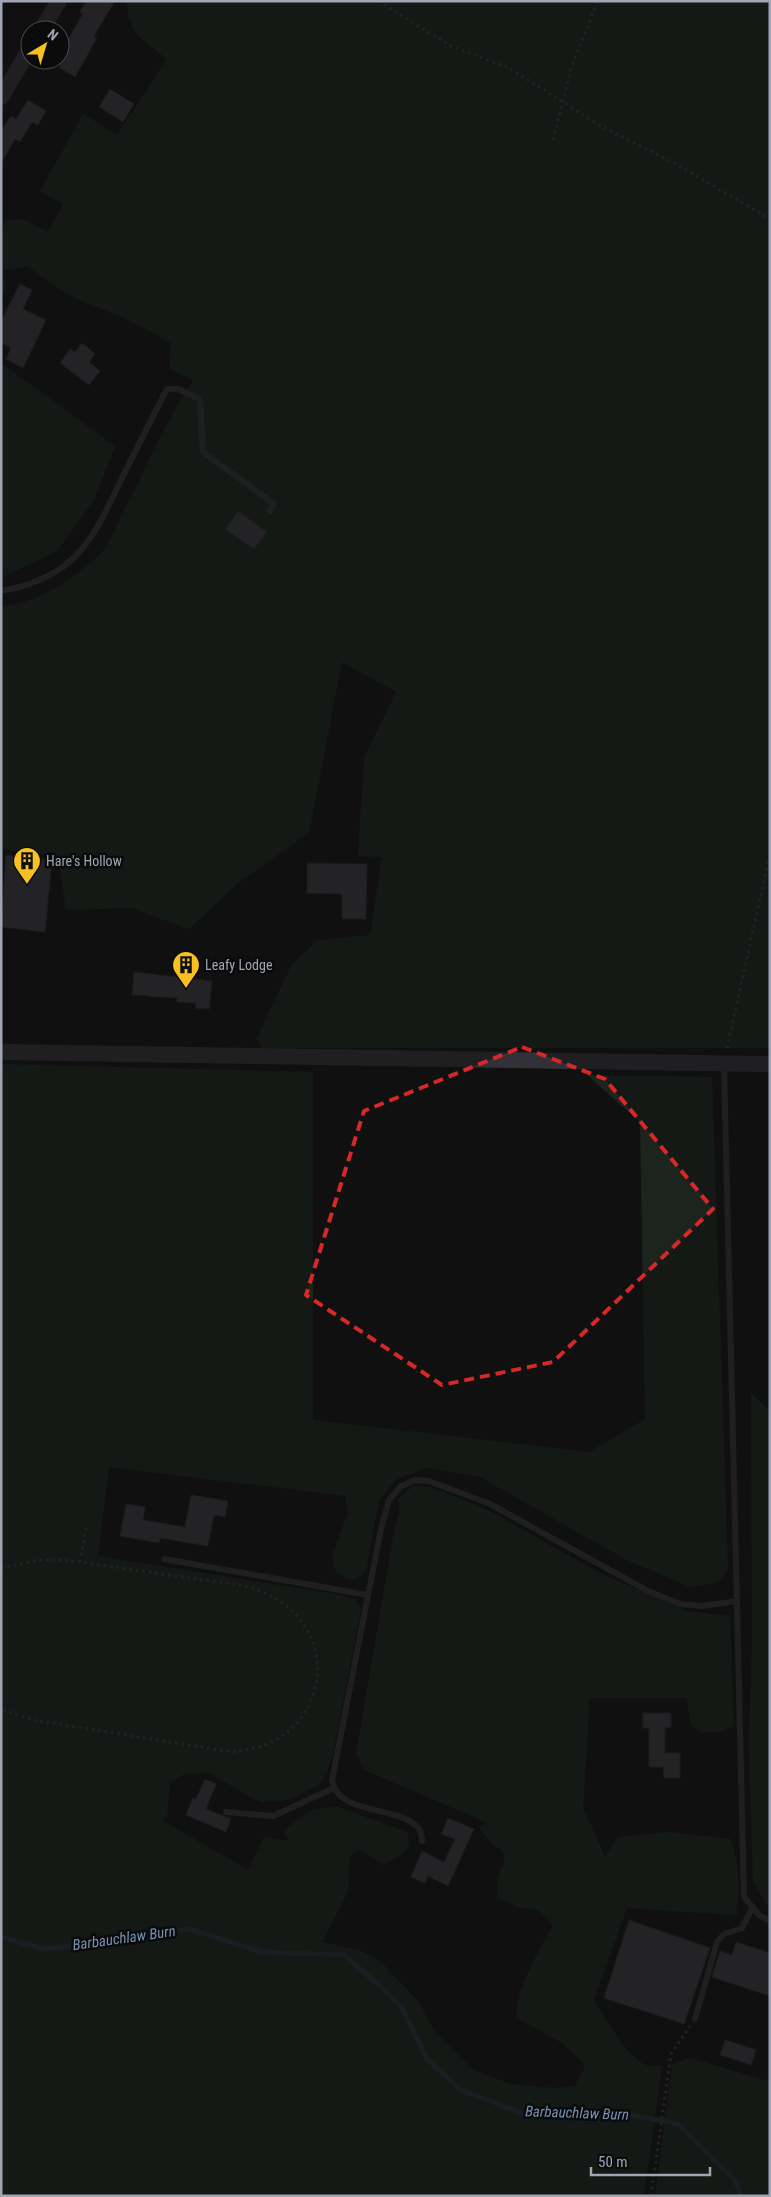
<svg xmlns="http://www.w3.org/2000/svg" width="771" height="2197" font-family="'Roboto Condensed',sans-serif">
	<style>
		.green { fill: #1c241d }
		.lines { fill: none; stroke-linecap: round; stroke-linejoin: round }
		.stream { stroke: #262d35; stroke-width: 5 }
		.building { fill: #3a3a3f; stroke: #2a2a2e }
		.path { stroke: #37383e; stroke-width: 3; stroke-dasharray: 2.5 4; stroke-linecap: butt }
		.service { stroke: #313137; stroke-width: 6 }
		.tertiary { stroke: #313137; stroke-width: 16 }
		.marked { fill: none; stroke: #d62828; stroke-width: 4; stroke-dasharray: 10 6; stroke-linejoin: round }
		.labels { text-anchor: middle; stroke-width: 5; stroke-linejoin: round; paint-order: stroke }
		.poi-label { font-size: 14px; fill: #a0a5b3; stroke: #0b0b0c; text-anchor: start }
		.water-label { font-size: 15px; font-style: italic; fill: #7590b0; stroke: #0b0b0c }
	</style>
	<rect width="100%" height="100%" fill="#101011"/>
	<g class="green">
		<path d="M 127,1 L 770,1 L 770,1048 L 262,1048 L 256,1039 L 292,964 L 318,940 L 370,935 L 382,857 L 358,856 L 364,758 L 396,692 L 342,662 L 309,833 L 238,883 L 189,929 L 131,908 L 66,910 L 58,856 L 1,849 L 1,606 C 34,605 77,577 100,554 C 110,544 116,526 122,514 C 146,469 165,422 193,380 L 170,369 L 169,357 L 171,343 L 126,319 L 70,296 L 27,266 L 4,271 L 5,290 L 1,295 L 1,230 L 6,221 L 23,219 L 48,232 L 63,204 L 40,191 L 83,114 L 117,135 L 167,59 C 143,39 128,36 127,1 Z"/>
		<polygon points="1,363 115,446 94,500 57,551 1,578"/>
		<path d="M 1,1064 L 313,1072 L 313,1420 L 589,1452 L 645,1419 L 640,1122 L 587,1075 L 712,1077 L 728,1568 L 718,1583 L 690,1587 L 627,1560 L 480,1477 L 428,1468 L 397,1479 L 379,1500 L 366,1571 L 357,1579 L 350,1580 L 336,1573 L 332,1555 L 348,1513 L 345,1496 L 109,1467 L 98,1556 L 341,1595 L 357,1600 L 361,1610 L 332,1758 L 326,1775 L 318,1785 L 289,1800 L 260,1802 L 209,1773 L 184,1774 L 170,1783 L 167,1817 L 162,1820 L 248,1870 L 264,1837 L 288,1841 L 284,1830 L 312,1810 L 335,1806 L 408,1832 L 409,1847 L 399,1856 L 383,1865 L 359,1849 L 350,1856 L 348,1892 L 322,1942 L 359,1950 L 380,1961 L 418,2001 L 435,2032 L 472,2069 L 510,2084 L 553,2088 L 575,2086 L 585,2067 L 583,2062 L 562,2043 L 516,2018 C 518,1984 537,1955 553,1925 L 538,1910 L 518,1907 L 497,1898 L 497,1880 L 505,1860 L 502,1850 L 491,1843 L 479,1828 L 488,1823 L 364,1770 L 356,1753 L 395,1526 L 399,1513 L 399,1498 L 413,1486 L 431,1487 L 484,1508 L 602,1574 L 687,1611 L 730,1616 L 734,1726 L 723,1731 L 702,1733 L 690,1724 L 687,1698 L 590,1698 L 583,1808 L 605,1856 L 618,1837 L 668,1832 L 731,1839 C 738,1863 742,1891 735,1915 L 627,1908 L 594,2000 C 605,2016 629,2063 650,2066 C 653,2066 658,2065 662,2065 L 644,2196 L 1,2196 Z"/>
		<polygon points="751,1393 770,1411 770,1910 753,1881 749,1742 752,1644"/>
		<polygon points="690,2058 768,2081 770,2079 770,2196 655,2196 672,2065"/>
	</g>
	<g class="lines">
		<polyline class="stream" points="1,1937 44,1949 98,1943 189,1929 262,1952 344,1955 379,1985 402,2008 427,2059 461,2090 527,2115 584,2117 621,2113 678,2124 735,2180 742,2196"/>
	</g>
	<g class="building">
		<polygon points="86,1 115,1 94,36 97,38 75,77 60,68 60,43 64,46 83,14 80,12"/>
		<polygon points="110,89 134,104 123,122 99,107"/>
		<polygon points="28,100 46,111 38,125 32,122 20,142 15,139 1,163 1,131 11,116 16,119"/>
		<polygon points="20,284 32,290 23,309 46,320 23,368 6,359 11,348 1,343 1,321"/>
		<polygon points="82,343 95,354 89,362 100,371 89,385 60,363 70,349 75,352"/>
		<polygon points="238,511 267,532 254,549 225,529"/>
		<polygon points="6,855 52,860 45,932 1,927"/>
		<polygon points="307,863 367,864 366,919 342,919 342,894 307,893"/>
		<polygon points="134,972 212,981 209,1009 195,1008 196,1003 177,1002 177,998 132,995"/>
		<polygon points="191,1495 228,1501 225,1517 214,1515 208,1546 160,1538 159,1543 120,1536 126,1504 145,1507 143,1520 185,1527"/>
		<polygon points="643,1713 671,1713 671,1727 665,1728 665,1753 680,1753 680,1778 664,1778 663,1767 649,1767 649,1728 643,1728"/>
		<polygon points="205,1779 216,1784 206,1809 231,1819 226,1832 186,1815 193,1798 196,1799"/>
		<polygon points="448,1818 474,1829 448,1886 428,1876 425,1883 411,1877 422,1851 444,1862 455,1839 441,1834"/>
		<polygon points="629,1920 710,1948 684,2024 604,1998"/>
		<polygon points="736,1942 770,1953 770,1996 712,1977 720,1951 732,1955"/>
		<polygon points="725,2040 756,2050 751,2065 720,2055"/>
	</g>
	<g class="lines">
		<g class="path">
			<polyline points="378,1 451,46 509,68 599,125 676,164 770,219"/>
			<polyline points="553,140 572,65 598,1"/>
			<polyline points="727,1048 770,854"/>
			<polyline points="80,1562 86,1527"/>
			<path d="M 1,1568 L 39,1560 L 66,1560 C 107,1566 149,1572 190,1578 C 215,1582 242,1583 265,1593 C 308,1612 330,1658 310,1702 C 296,1735 266,1749 232,1752 L 33,1720 L 1,1709"/>
			<polyline points="651,2196 671,2054 690,2026"/>
		</g>
		<g class="service">
			<path d="M 1,591 C 24,587 45,580 64,566 C 94,544 108,506 124,474 C 138,446 152,418 167,389 L 178,389 L 200,399 L 203,452 L 274,504 L 270,511"/>
			<polyline points="724,1065 744,1897 759,1915 770,1921"/>
			<polyline points="164,1559 368,1595"/>
			<polyline points="226,1812 273,1816 334,1788"/>
			<path d="M 422,1841 C 422,1838 421,1833 420,1830 C 401,1804 338,1817 332,1780 L 381,1529 L 389,1500 L 400,1487 L 415,1480 L 429,1481 L 490,1504 L 648,1591 L 680,1604 L 703,1606 L 737,1601"/>
			<polyline points="695,2019 717,1942 724,1934 742,1928 753,1907"/>
		</g>
		<g class="tertiary">
			<polyline points="41,30 59,1"/>
			<polyline points="1,97 30,49"/>
			<polyline points="1,1052 770,1064"/>
		</g>
	</g>
	<path d="M0 0H771V2197H0ZM 522,1047 L 605,1079 L 713,1209 L 553,1362 L 442,1385 L 306,1295 L 364,1111 Z" fill="#101011" fill-opacity=".55" fill-rule="evenodd"/>
	<path class="marked" d="M 522,1047 L 605,1079 L 713,1209 L 553,1362 L 442,1385 L 306,1295 L 364,1111 Z"/>
	<defs>
		<symbol id="building-pin" viewBox="-11 -11 22 30"><path d="M0 17L-7.5 6A9.5 9.5 0 1 1 7.5 6Z" fill="#f8c021" stroke="#0b0b0c"/><path d="M-4-6H4V6H1V3H-1V6H-4ZM-2.5-4.3h1.7v1.8h-1.7ZM.8-4.3h1.7v1.8H.8ZM-2.5-1h1.7V.8h-1.7ZM.8-1h1.7V.8H.8Z" fill="#111"/></symbol>
	</defs>
	<g fill-rule="evenodd">
		<use href="#building-pin" x="11" y="845" width="32" height="43"/>
		<use href="#building-pin" x="170" y="949" width="32" height="43"/>
	</g>
	<g class="labels">
		<g class="poi-label">
			<text x="46" y="866">Hare's Hollow</text>
			<text x="205" y="970">Leafy Lodge</text>
		</g>
		<g class="water-label">
			<text transform="translate(124 1938) rotate(-8)" y="5">Barbauchlaw Burn</text>
			<text transform="translate(577 2113) rotate(2)" y="5">Barbauchlaw Burn</text>
		</g>
	</g>
	<rect width="771" height="2197" fill="none" stroke="#a0a5b3" stroke-width="5"/>
	<g transform="translate(45 45) rotate(38)"><circle r="24" fill="#0b0b0c" stroke="#47494f"/>
	<path d="M0-4L9 19L0 12L-9 19Z" fill="#f8c021"/>
	<text y="-8" font-size="14" font-weight="bold" text-anchor="middle" fill="#a0a5b3">N</text>
	</g>
	<path d="M591 2167v8h119v-8" fill="none" stroke="#a0a5b3" stroke-width="2.5"/>
	<text x="598" y="2167" font-size="15" fill="#a0a5b3" stroke="#0b0b0c" stroke-width="4" paint-order="stroke">50 m</text>
</svg>
